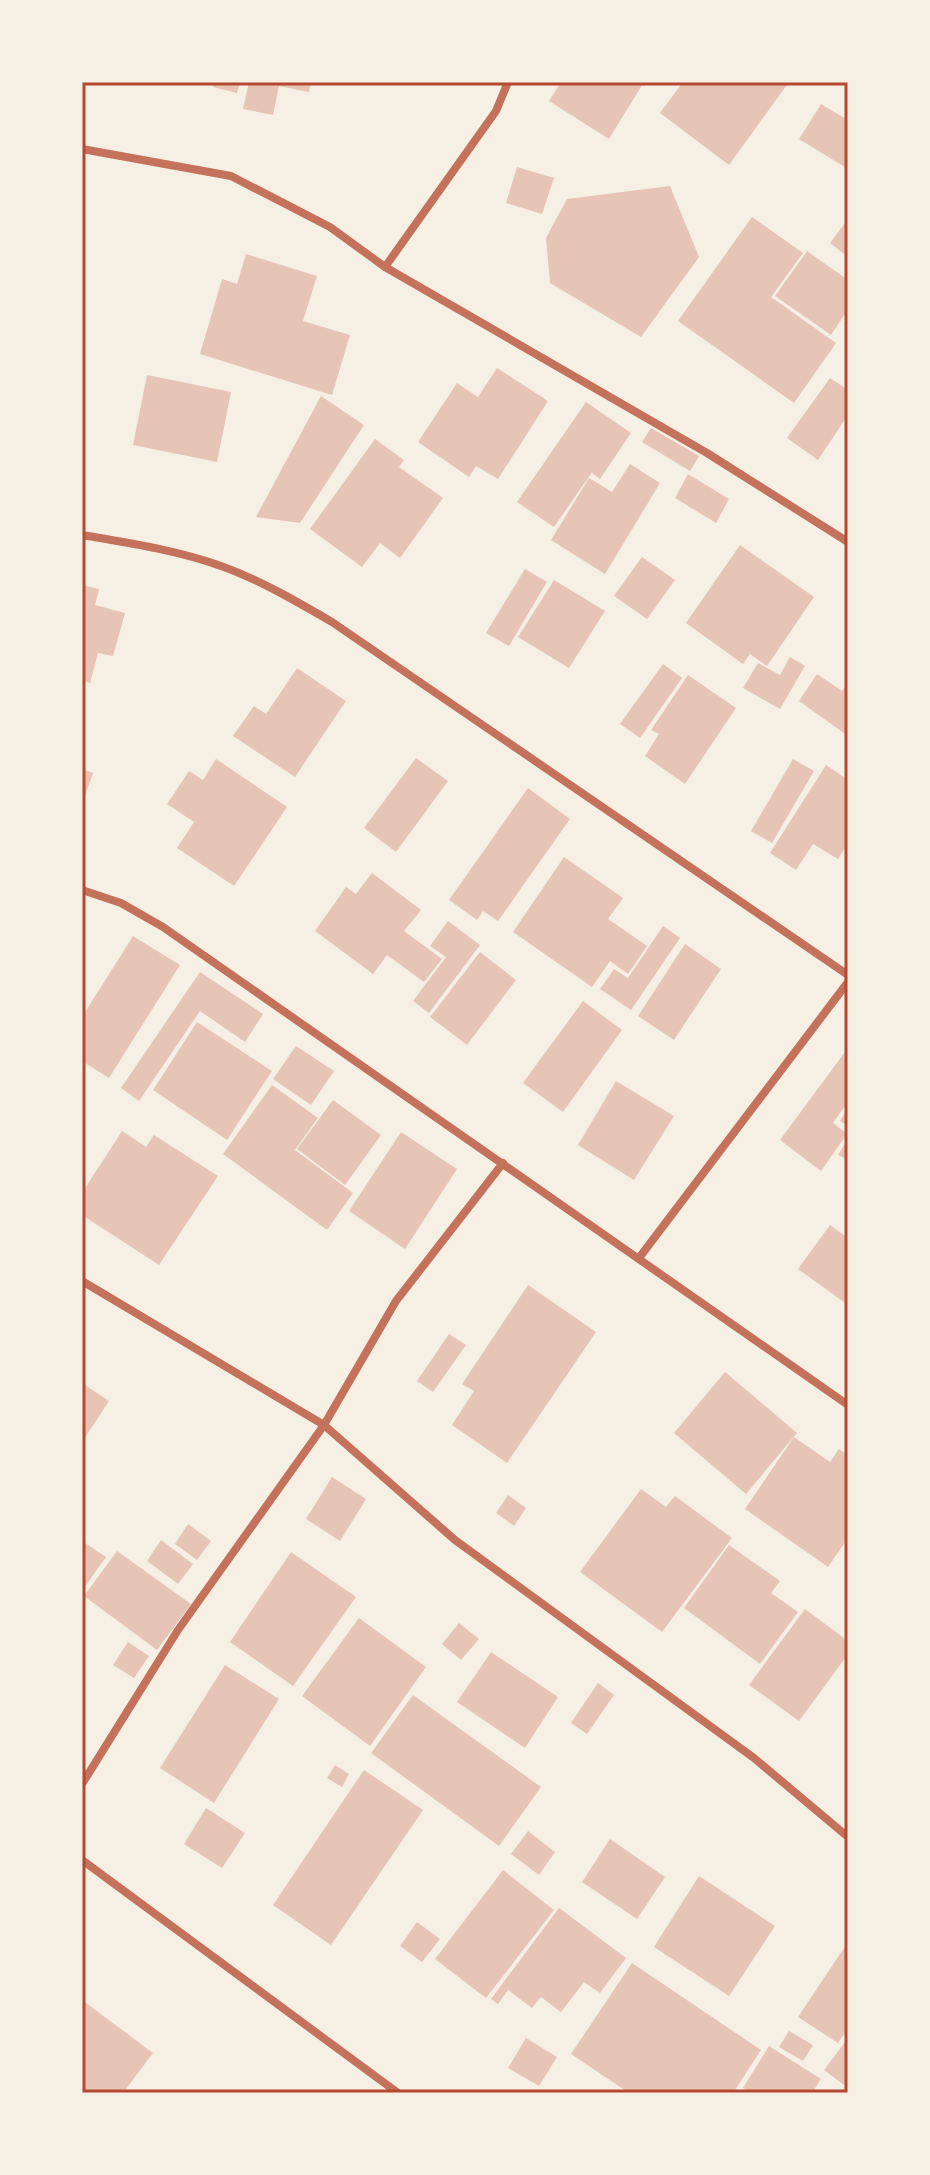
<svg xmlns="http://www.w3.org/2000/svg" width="930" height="2175" font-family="'Noto Sans',sans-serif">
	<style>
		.building { fill: #e6c5b7 }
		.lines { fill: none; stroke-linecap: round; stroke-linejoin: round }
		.minor { stroke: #c5725c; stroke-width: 8 }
		.neatline { fill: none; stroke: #b5482f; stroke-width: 3 }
	</style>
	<rect width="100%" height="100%" fill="#f6efe4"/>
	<g class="building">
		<polygon points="214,82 240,82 237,93 213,87"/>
		<polygon points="249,82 311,82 309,92 279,86 273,115 243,109"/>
		<polygon points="561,82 644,82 609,139 549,101"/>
		<polygon points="683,82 789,82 729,165 660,113"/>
		<polygon points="821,104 848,120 848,169 799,139"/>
		<polygon points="517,167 554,178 542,214 506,203"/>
		<polygon points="670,186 699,257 641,337 550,283 546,238 567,199"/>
		<polygon points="752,217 803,253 771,297 836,343 794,403 678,321"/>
		<polygon points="848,219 848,257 830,243"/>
		<polygon points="807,251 848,280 848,309 831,335 775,296"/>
		<polygon points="246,254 317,276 303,321 350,335 332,395 200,354 222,279 237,284"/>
		<polygon points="497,368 548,401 498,479 476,466 469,477 418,442 457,383 478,397"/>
		<polygon points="147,375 231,392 217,462 133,445"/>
		<polygon points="830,378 848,390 848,415 818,460 787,438"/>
		<polygon points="321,396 364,425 300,523 256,517"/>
		<polygon points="586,402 631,433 600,479 592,473 593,471 554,527 517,502"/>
		<polygon points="651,428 699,456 690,471 642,442"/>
		<polygon points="375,439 404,460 399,467 443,498 400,558 380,543 362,567 310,529"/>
		<polygon points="630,464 660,483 605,574 551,540 589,478 612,492"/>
		<polygon points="688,474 729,499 716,523 675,498"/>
		<polygon points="740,545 814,597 767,666 750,654 743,664 686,623"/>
		<polygon points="642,557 675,580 647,619 614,596"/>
		<polygon points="525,569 547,582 509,646 486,633"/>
		<polygon points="554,580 605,611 569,668 518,637"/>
		<polygon points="82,585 99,589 95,605 125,613 113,656 98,653 90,683 82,680"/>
		<polygon points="790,657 805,666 780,709 743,688 758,663 780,675"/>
		<polygon points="663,664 682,678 640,738 620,724"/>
		<polygon points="297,668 346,701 295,777 233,736 254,706 266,714"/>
		<polygon points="817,674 842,691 848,683 848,736 799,701"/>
		<polygon points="688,675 736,708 685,784 645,756 659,734 651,730"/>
		<polygon points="416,758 448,781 396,852 364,828"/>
		<polygon points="216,759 287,807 234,886 177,848 194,822 167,804 189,771 203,780"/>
		<polygon points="793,759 814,771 772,843 751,831"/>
		<polygon points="826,765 848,780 848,843 838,859 813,844 796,870 770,853"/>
		<polygon points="82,769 93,773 82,804"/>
		<polygon points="528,788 570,819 498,921 483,911 477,920 449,900"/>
		<polygon points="564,857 623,898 608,919 647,946 628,974 610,961 592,987 513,932"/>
		<polygon points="372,873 421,910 404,931 442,959 424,982 387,955 373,974 315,931 346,887 356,894"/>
		<polygon points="448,921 480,945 429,1013 413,1001 446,957 430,946"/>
		<polygon points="663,926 680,938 631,1010 600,989 614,969 628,978"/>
		<polygon points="133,936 180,965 109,1078 82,1061 82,1017"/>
		<polygon points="685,944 721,969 674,1040 638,1016"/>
		<polygon points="480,952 516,980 467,1045 430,1017"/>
		<polygon points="200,972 263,1014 245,1042 200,1011 139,1101 121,1088"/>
		<polygon points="583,1001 622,1030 563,1112 523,1083"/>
		<polygon points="197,1022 272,1071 227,1140 153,1090"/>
		<polygon points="296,1046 334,1071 311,1105 273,1079"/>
		<polygon points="848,1048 848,1102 833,1123 847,1134 821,1171 780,1140"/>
		<polygon points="616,1081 674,1116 634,1180 578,1145"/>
		<polygon points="272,1085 318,1118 295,1150 353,1193 327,1230 223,1154"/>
		<polygon points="333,1100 381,1135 345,1185 297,1149"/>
		<polygon points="848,1107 848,1126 840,1121"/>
		<polygon points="122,1131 146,1147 154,1135 218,1176 159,1265 82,1215 82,1193"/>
		<polygon points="401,1132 457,1169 405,1249 349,1211"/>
		<polygon points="848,1139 848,1160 838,1155"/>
		<polygon points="830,1225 848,1238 848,1305 798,1269"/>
		<polygon points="528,1285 596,1332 507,1463 452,1425 474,1391 462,1384"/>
		<polygon points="449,1334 466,1345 433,1392 417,1381"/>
		<polygon points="725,1372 797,1433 746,1494 674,1433"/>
		<polygon points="82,1383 109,1401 82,1442"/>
		<polygon points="794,1437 830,1462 839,1449 848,1455 848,1538 828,1567 745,1509"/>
		<polygon points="332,1477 366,1499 340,1541 306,1519"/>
		<polygon points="641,1489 666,1507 675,1496 732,1538 662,1632 580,1572"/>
		<polygon points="508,1495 526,1508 514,1526 496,1513"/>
		<polygon points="188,1524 211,1541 197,1560 175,1544"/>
		<polygon points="161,1540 193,1564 178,1584 147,1561"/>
		<polygon points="82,1541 106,1557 82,1591"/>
		<polygon points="729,1545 780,1581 771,1593 798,1612 760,1664 684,1608"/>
		<polygon points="117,1551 191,1604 157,1650 84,1596"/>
		<polygon points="291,1552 356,1597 293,1686 230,1642"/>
		<polygon points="805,1609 848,1641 848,1654 799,1721 749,1685"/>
		<polygon points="359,1618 426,1667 370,1746 302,1696"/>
		<polygon points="459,1623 479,1639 461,1660 442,1644"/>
		<polygon points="128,1642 149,1656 134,1678 113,1665"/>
		<polygon points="491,1652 558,1697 525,1748 457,1702"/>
		<polygon points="225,1665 279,1699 214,1803 160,1768"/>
		<polygon points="598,1683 614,1695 587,1734 571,1723"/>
		<polygon points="413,1695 541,1787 499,1846 371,1753"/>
		<polygon points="335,1765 349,1774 342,1787 327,1778"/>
		<polygon points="364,1770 423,1810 331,1945 273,1905"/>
		<polygon points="206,1808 245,1833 222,1868 184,1844"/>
		<polygon points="528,1831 555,1852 539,1875 511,1854"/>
		<polygon points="610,1839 665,1877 637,1919 582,1882"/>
		<polygon points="503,1870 554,1910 486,1998 435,1959"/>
		<polygon points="699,1876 775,1926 729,1996 654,1947"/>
		<polygon points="559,1908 626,1958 600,1993 584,1982 561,2012 541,1997 532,2008 508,1990 498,2004 491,1999"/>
		<polygon points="417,1922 440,1939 422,1962 400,1946"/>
		<polygon points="848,1942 848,2028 838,2043 798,2017"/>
		<polygon points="632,1963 761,2050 733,2093 629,2093 571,2054"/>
		<polygon points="82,2000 153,2053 123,2093 82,2093"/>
		<polygon points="789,2031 813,2045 803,2061 779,2047"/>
		<polygon points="526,2038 557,2057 539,2086 508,2068"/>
		<polygon points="848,2038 848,2088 824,2070"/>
		<polygon points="769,2046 821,2079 812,2093 751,2093 743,2088"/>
	</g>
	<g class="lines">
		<g class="minor">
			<polyline points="82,149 231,176 330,227 385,267 707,453 848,542"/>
			<polyline points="385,267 496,111 508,82"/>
			<path d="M 82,535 C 129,543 176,550 221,566 C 260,580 296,601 332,622 L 848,975"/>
			<polyline points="82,890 121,903 163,927 848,1405"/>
			<polyline points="639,1258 848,982"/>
			<polyline points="82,1281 324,1425 455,1540 754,1758 848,1837"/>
			<polyline points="82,1784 178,1630 324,1425 396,1301 503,1163"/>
			<polyline points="82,1860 398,2093"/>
		</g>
	</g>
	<rect width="930" height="2175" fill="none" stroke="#f6efe4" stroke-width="168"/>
	<rect x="84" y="84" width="762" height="2007" class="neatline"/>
</svg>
